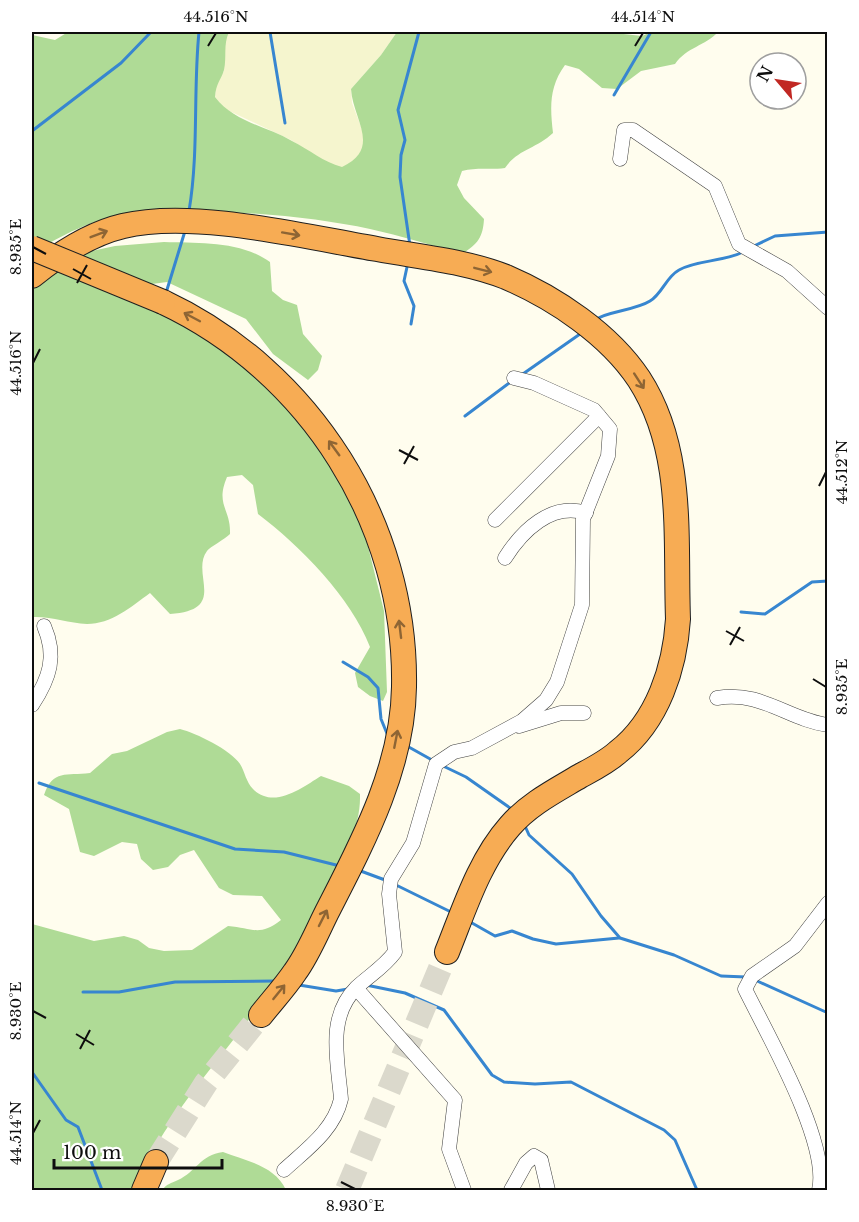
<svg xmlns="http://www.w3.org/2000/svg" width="859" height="1222" font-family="'Libre Baskerville',serif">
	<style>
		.farmland { fill: #f5f5ce }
		.forest { fill: #afdb96 }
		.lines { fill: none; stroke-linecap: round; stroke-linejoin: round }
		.stream { stroke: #3786d0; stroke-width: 3 }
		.motorway-tunnel { stroke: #dbd9cc; stroke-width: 24; stroke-dasharray: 24 12; stroke-linecap: butt }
		.minor-casing { stroke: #414141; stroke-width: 15 }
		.motorway-casing { stroke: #1f1f1f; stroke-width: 26 }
		.minor { stroke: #fff; stroke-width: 14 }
		.motorway { stroke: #f7ac54; stroke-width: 24 }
		.motorway-bridge-casing { stroke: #1f1f1f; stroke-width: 26; stroke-linecap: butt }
		.motorway-bridge { stroke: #f7ac54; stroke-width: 24 }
		.oneway { stroke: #8e6534 }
		.ticks { fill: none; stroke: #0e0e0e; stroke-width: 2 }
		.neatline { fill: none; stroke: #0e0e0e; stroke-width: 2 }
		.ticks-label { font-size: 15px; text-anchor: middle; fill: #0e0e0e }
	</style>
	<rect width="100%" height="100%" fill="#fffdee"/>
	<polygon class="farmland" points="229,32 397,32 381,55 351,89 352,103 363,132 363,147 356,161 342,168 328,164 291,140 225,109 215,97 216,83 224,71 224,42"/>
	<g class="forest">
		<path d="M 68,32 L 229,32 C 223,45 227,56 224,70 C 221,80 216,83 215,97 C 234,122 266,126 292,141 C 310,150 323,162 342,167 C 382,148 353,120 351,89 L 381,55 L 397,32 L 605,32 L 642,36 L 651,32 L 718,32 C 705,46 687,47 675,64 L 641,71 L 617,89 L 602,88 L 579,69 L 565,65 C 549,87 550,107 553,133 C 536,149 518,149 505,168 C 490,170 477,167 462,171 L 457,185 L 464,198 L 484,219 C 483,237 478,244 462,254 C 431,245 401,236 370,229 C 301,214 198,207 128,214 C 94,218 61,236 32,253 L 32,35 L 55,40 Z"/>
		<path d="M 164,242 C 199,243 241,241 270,262 L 272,291 L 283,300 L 297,305 L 303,334 L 322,356 L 318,370 L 308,380 L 273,354 L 246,319 L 167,282 L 152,284 L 151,298 L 189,329 L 228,354 L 286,401 L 357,502 L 384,611 L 387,692 L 383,701 L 370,696 L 358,687 L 355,673 L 370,647 C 351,597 300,546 258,514 L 253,485 L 242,475 L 227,477 C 215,506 231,508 230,534 C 225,539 210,547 207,551 C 190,574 229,610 170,614 L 150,593 C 131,607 111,624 87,624 C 68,623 51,616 32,617 L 32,286 L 87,252 L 115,246 Z"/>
		<path d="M 180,729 C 196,733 231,750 240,764 C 245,772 246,782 253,789 C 274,810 303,787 321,776 L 349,786 L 360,794 C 361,829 344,852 329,882 C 307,926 286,970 257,1009 C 214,1067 161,1123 134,1190 L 32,1190 L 32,924 L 94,941 L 124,936 L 138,940 L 149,948 L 164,951 L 192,950 L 228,926 C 253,928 259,937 281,920 L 262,896 L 233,895 L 219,888 L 194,850 L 180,855 L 168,867 L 153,870 L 141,859 L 137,844 L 122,842 L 94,856 L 80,852 L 69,809 L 44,795 C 53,769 66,776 90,773 L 112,754 L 127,751 L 167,732 Z"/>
		<path d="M 223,1152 C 247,1161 275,1166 286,1190 L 162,1190 C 168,1183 170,1184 178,1180 C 196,1172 200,1155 223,1152 Z"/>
	</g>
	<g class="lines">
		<g class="stream">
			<polyline points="270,32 285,123"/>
			<polyline points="614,95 651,32"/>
			<polyline points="32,131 121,63 151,32"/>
			<path d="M 189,211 C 199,152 193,91 199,32"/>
			<polyline points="410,246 400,177 401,155 405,140 398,110 419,32"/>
			<polyline points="754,246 775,236 828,232"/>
			<polyline points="407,267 404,281 414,306 411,324"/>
			<polyline points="166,293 185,231"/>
			<path d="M 597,319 C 606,312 636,310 650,301 C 662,294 666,277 679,270 C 696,260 723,262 743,252"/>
			<polyline points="520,376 580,334"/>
			<polyline points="465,416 512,381"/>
			<polyline points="741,612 765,614 812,582 828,581"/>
			<polyline points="343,662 368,677 378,688 381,719 388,736"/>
			<polyline points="407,746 432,760"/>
			<polyline points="441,765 466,777 513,810"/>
			<polyline points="39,783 235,849 284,852 340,866"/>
			<polyline points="525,826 529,835 572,874 601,916 620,938 674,955 721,976 746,977"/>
			<polyline points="358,870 385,880"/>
			<polyline points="394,884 451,912"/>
			<polyline points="472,923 495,936 512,931 533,939 556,944 619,938"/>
			<polyline points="755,980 828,1013"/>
			<polyline points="299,985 336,991 348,989"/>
			<polyline points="366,985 405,993 444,1010 492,1075 504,1082 535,1084 571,1082 664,1130 675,1140 697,1190"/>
			<polyline points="83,992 119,992 175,982 275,981"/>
			<polyline points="32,1072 66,1120 78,1127 102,1190"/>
		</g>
		<g class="motorway-tunnel">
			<polyline points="156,1162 206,1083 261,1015"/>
			<polyline points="347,1190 447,952"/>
		</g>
		<defs>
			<g id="minor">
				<polyline points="620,159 624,130 633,130 715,186 739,244 787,271 828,308"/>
				<polyline points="495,520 599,416"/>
				<path d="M 505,558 C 522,531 551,502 586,513"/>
				<path d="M 717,698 C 761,690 789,720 828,725"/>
				<path d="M 32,705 C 50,678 57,656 44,626"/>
				<polyline points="519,726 561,713 584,713"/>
				<polyline points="356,988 455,1100 449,1149 464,1190"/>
				<path d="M 284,1170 C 307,1149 334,1130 341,1099 C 338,1061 326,1017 357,987 C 370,975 384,967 395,952 L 389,894 L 391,879 L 413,843 L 436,764 L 454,752 L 472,748 L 522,721 L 546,700 L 557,682 L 582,605 L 583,519 L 608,456 L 610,429 L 594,410 L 534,383 L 514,378"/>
				<polyline points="511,1190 526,1163 534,1156 541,1160 548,1190"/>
				<path d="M 819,1190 C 830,1143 767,1034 745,989 L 752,976 L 795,946 L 828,903"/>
			</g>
			<g id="motorway">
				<path d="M 32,276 C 59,254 89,234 123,226 C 193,209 306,237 377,249 C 419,257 466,261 506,277 C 555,298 609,334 639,379 C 685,450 675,538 678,619 C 675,667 658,721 618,752 C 607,762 593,769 580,776 C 555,791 529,804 510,826 C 479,861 464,910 447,952"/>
				<path d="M 163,302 C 310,371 407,524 404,687 C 403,766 364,840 329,908 C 318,929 309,953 295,972 C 285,987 272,1001 261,1015"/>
				<polyline points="144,1190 156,1162"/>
			</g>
		</defs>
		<use href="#minor" class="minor-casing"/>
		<use href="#motorway" class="motorway-casing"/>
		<use href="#minor" class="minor"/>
		<use href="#motorway" class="motorway"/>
		<defs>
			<polyline id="motorway-bridge" points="32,248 163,302"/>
		</defs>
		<use href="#motorway-bridge" class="motorway-bridge-casing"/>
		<use href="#motorway-bridge" class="motorway-bridge"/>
	</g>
	<defs><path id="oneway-shaft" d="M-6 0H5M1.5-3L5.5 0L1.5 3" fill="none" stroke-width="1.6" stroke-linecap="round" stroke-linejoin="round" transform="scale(1.5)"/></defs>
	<g class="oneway">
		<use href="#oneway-shaft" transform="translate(99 234) rotate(-21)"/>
		<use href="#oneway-shaft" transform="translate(291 234) rotate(10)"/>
		<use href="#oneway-shaft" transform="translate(483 270) rotate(14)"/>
		<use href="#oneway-shaft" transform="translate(192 317) rotate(-152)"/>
		<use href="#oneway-shaft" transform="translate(639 381) rotate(57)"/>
		<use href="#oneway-shaft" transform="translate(334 448) rotate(-126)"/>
		<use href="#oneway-shaft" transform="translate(400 629) rotate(-97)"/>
		<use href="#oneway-shaft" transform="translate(396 739) rotate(-79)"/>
		<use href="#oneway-shaft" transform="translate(323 918) rotate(-63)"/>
		<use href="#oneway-shaft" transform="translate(279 992) rotate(-51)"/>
	</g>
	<path class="ticks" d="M 208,46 L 216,33M 635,46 L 643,33M 33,247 L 46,254M 73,269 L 91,279M 77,283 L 87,265M 33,363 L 40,349M 399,450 L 418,460M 404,464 L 414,446M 819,486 L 826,472M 726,631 L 744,641M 730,645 L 740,627M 813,679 L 826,687M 33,1011 L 46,1018M 76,1034 L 94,1045M 80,1049 L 90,1030M 33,1133 L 40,1120M 341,1182 L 355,1189"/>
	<rect width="859" height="1222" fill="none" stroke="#ffffff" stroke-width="66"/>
	<g transform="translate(778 81) rotate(299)"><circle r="28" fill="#ffffff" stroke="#9f9f9f" stroke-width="1.5"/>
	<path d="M0-4.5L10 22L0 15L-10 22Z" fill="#c12823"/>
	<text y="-9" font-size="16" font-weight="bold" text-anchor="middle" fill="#0e0e0e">N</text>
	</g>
	<path d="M54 1159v9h168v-9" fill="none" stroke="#0e0e0e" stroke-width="3"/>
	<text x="63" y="1159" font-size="18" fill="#0e0e0e" stroke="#ffffff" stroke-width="4.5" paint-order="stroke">100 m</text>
	<rect x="33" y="33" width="793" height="1156" class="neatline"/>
	<g class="ticks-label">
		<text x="216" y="22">44.516°N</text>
		<text x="643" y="22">44.514°N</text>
		<text transform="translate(16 247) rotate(-90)" y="5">8.935°E</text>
		<text transform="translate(16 363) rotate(-90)" y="5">44.516°N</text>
		<text transform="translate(842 472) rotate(-90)" y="5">44.512°N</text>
		<text transform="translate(842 687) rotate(-90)" y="5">8.935°E</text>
		<text transform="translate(16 1011) rotate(-90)" y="5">8.930°E</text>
		<text transform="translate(16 1133) rotate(-90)" y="5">44.514°N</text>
		<text x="355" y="1211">8.930°E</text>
	</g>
</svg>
